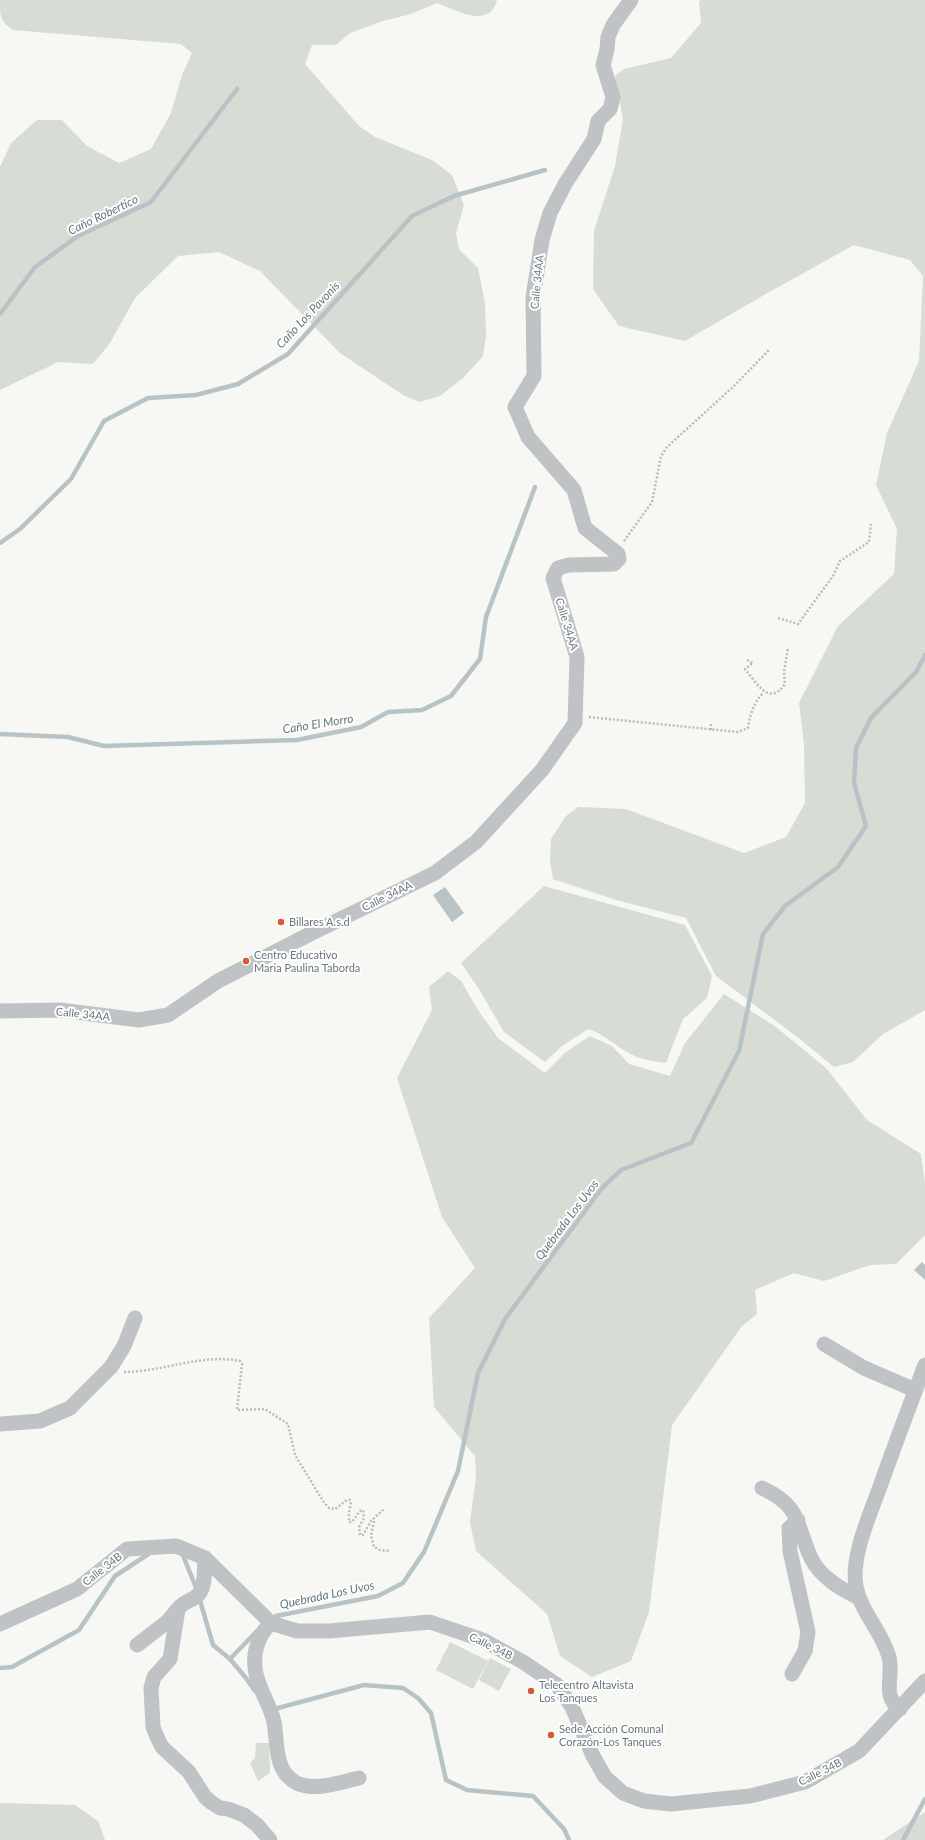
<svg xmlns="http://www.w3.org/2000/svg" width="925" height="1840" font-family="Lato,sans-serif">
	<style>
		.green { fill: #d7dcd4 }
		.water { fill: #b8c3c6 }
		.lines { fill: none; stroke-linecap: round; stroke-linejoin: round }
		.stream { stroke: #b8c3c6; stroke-width: 4.5 }
		.path { stroke: #b9bcbe; stroke-width: 2.5; stroke-dasharray: 2 2; stroke-linecap: butt }
		.minor { stroke: #bfc3c6; stroke-width: 15 }
		.poi-dot { fill: #d55a37; stroke: #fff; stroke-width: 1.5 }
		.labels { text-anchor: middle; stroke-width: 4; stroke-linejoin: round; paint-order: stroke }
		.street-label { font-size: 11px; fill: #697783; stroke: #fff }
		.poi-label { font-size: 11px; fill: #697783; stroke: #fff; text-anchor: start }
		.water-label { font-size: 12px; font-style: italic; fill: #64787f; stroke: #fff }
	</style>
	<rect width="100%" height="100%" fill="#f7f7f4"/>
	<g class="green">
		<path d="M 0,0 L 497,0 C 489,30 456,10 437,3 L 411,14 L 383,21 L 350,33 L 336,45 L 312,45 L 305,64 L 359,126 L 375,137 L 432,160 L 452,175 L 464,205 L 456,233 L 459,249 L 478,268 L 485,303 L 486,336 L 483,356 L 463,378 L 440,396 L 419,402 L 403,395 L 340,353 L 260,271 L 219,252 L 178,256 L 135,298 L 110,343 L 93,364 L 58,362 L 0,390 L 0,167 L 11,143 L 37,120 L 62,120 L 87,146 L 119,163 L 151,149 L 171,113 L 182,75 L 192,53 L 181,44 L 13,30 C 0,21 0,17 0,0 Z"/>
		<polygon points="702,0 925,0 925,1010 883,1034 853,1062 834,1067 796,1036 716,976 686,918 616,900 553,879 550,860 551,839 566,816 578,807 626,809 744,853 786,837 805,803 804,744 799,703 838,626 894,574 897,529 876,485 887,433 919,361 923,276 910,260 854,245 764,295 685,341 619,326 593,289 594,231 615,166 623,119 615,76 624,69 671,58 701,23 699,1"/>
		<path d="M 544,886 L 685,925 L 712,976 L 707,998 L 683,1019 L 666,1063 C 653,1061 640,1060 629,1053 C 614,1045 604,1034 588,1029 L 562,1046 L 545,1062 L 504,1032 L 479,989 L 461,963 Z"/>
		<polygon points="448,971 461,981 478,1010 498,1038 545,1073 566,1052 590,1036 612,1046 629,1064 670,1076 685,1043 724,994 776,1027 826,1068 867,1120 921,1154 925,1183 925,1235 896,1264 870,1265 824,1281 794,1273 755,1290 757,1314 742,1326 672,1425 649,1612 631,1661 592,1677 560,1656 547,1614 476,1551 470,1522 476,1476 475,1456 434,1407 429,1318 475,1268 442,1217 397,1078 432,1010 429,987"/>
		<polygon points="450,1642 488,1661 473,1689 436,1670"/>
		<polygon points="490,1658 511,1669 499,1691 479,1680"/>
		<polygon points="256,1743 269,1743 270,1773 258,1781 250,1763 255,1758"/>
		<polygon points="0,1803 75,1805 98,1821 105,1840 0,1840"/>
		<polygon points="925,1812 925,1840 883,1840"/>
	</g>
	<g class="water">
		<polygon points="445,887 464,913 452,922 433,895"/>
		<polygon points="922,1262 925,1265 925,1280 914,1270"/>
	</g>
	<g class="lines">
		<g class="stream">
			<polyline points="0,314 35,267 78,236 151,202 237,89"/>
			<polyline points="0,543 20,529 71,479 104,421 148,398 196,395 238,384 288,354 412,216 454,196 545,170"/>
			<polyline points="0,734 68,737 104,746 297,740 361,727 388,712 422,710 451,696 480,659 486,617 535,487"/>
			<polyline points="182,1553 197,1590"/>
			<polyline points="199,1597 213,1645 230,1659 246,1678 255,1691"/>
			<polyline points="270,1620 276,1616 378,1596 403,1583 424,1552 458,1471 478,1373 505,1319 602,1188 621,1170 691,1143 739,1051 763,934 785,906 838,867 866,826 854,783 856,748 871,718 916,672 925,655"/>
			<polyline points="230,1659 257,1631"/>
			<polyline points="0,1668 12,1667 79,1630 115,1576 150,1553"/>
			<polyline points="271,1708 278,1708 364,1685 403,1688 418,1698 431,1713 446,1780 467,1790 533,1796 564,1829 569,1840"/>
			<polyline points="903,1840 925,1799"/>
		</g>
		<g class="path">
			<polyline points="624,541 652,502 661,456 667,447 734,386 769,350"/>
			<polyline points="778,618 798,624 833,576 840,561 869,542 871,524"/>
			<path d="M 747,660 L 753,663 L 745,669 C 757,683 769,707 785,684 L 784,672 L 788,648"/>
			<path d="M 589,717 L 738,732 L 748,728 C 750,714 754,702 764,692"/>
			<polyline points="711,730 711,723"/>
			<path d="M 124,1372 C 163,1372 202,1353 240,1361 L 242,1364 L 237,1410 L 265,1409 L 288,1424 L 295,1455 L 323,1501 L 329,1508 L 335,1509 L 347,1500 L 350,1500 L 351,1502 L 349,1513 L 349,1522 L 352,1522 L 360,1511 L 363,1510 L 364,1518 L 359,1527 L 360,1535 L 363,1535 L 371,1521 L 384,1509"/>
			<polyline points="374,1521 371,1536 374,1547 380,1550 390,1551"/>
		</g>
		<g class="minor">
			<polyline points="0,1011 60,1010 139,1020 168,1015 218,981 316,931 435,873 476,842 542,770 575,723 577,657 553,578 558,568 569,565 614,564 619,559 618,554 585,528 574,490 528,437 515,407 534,376 533,297 542,240 550,213 565,184 594,139 598,121 610,109 613,97 603,65 607,50 608,37 613,25 631,0"/>
			<polyline points="824,1344 864,1368 915,1390"/>
			<polyline points="0,1424 40,1421 70,1408 111,1367 124,1346 135,1318"/>
			<path d="M 762,1488 C 802,1507 795,1523 811,1558 C 820,1577 841,1589 859,1598"/>
			<path d="M 205,1558 C 204,1569 206,1585 199,1594 C 193,1601 183,1601 178,1609 L 170,1659 L 154,1677 L 151,1688 L 153,1727 L 157,1737 L 162,1747 L 189,1772 L 205,1797 L 212,1803 L 220,1808 L 228,1809 L 244,1815 L 257,1825 L 270,1840"/>
			<path d="M 271,1623 C 259,1634 253,1651 255,1667 C 256,1686 270,1703 274,1722 C 277,1738 275,1759 285,1773 C 287,1776 295,1783 299,1784 C 317,1791 341,1782 359,1778"/>
			<polyline points="0,1624 77,1589 127,1549 176,1546 205,1558 271,1623 297,1631 329,1631 430,1622 483,1640 523,1662 557,1685 572,1707 593,1756 605,1777 623,1793 644,1801 671,1804 750,1796 805,1782 859,1751 925,1681"/>
			<polyline points="137,1645 167,1622 177,1610"/>
			<polyline points="792,1674 805,1651 808,1632 790,1551 789,1528 798,1520"/>
			<path d="M 900,1709 C 881,1696 894,1676 889,1657 C 882,1631 861,1613 856,1586 C 851,1558 868,1519 878,1492 C 893,1450 909,1407 925,1365"/>
		</g>
	</g>
	<g class="poi-dot">
		<circle cx="281" cy="922" r="4"/>
		<circle cx="246" cy="961" r="4"/>
		<circle cx="531" cy="1691" r="4"/>
		<circle cx="551" cy="1735" r="4"/>
	</g>
	<g class="labels">
		<g class="street-label">
			<text transform="translate(537 282) rotate(-84)" y="4">Calle 34AA</text>
			<text transform="translate(567 624) rotate(73)" y="4">Calle 34AA</text>
			<text transform="translate(387 896) rotate(-26)" y="4">Calle 34AA</text>
			<text transform="translate(83 1014) rotate(6)" y="4">Calle 34AA</text>
			<text transform="translate(102 1569) rotate(-38)" y="4">Calle 34B</text>
			<text transform="translate(491 1646) rotate(26)" y="4">Calle 34B</text>
			<text transform="translate(820 1772) rotate(-27)" y="4">Calle 34B</text>
		</g>
		<g class="poi-label">
			<text x="289" y="926">Billares A.s.d</text>
			<text x="254" y="959">Centro Educativo<tspan x="254" dy="13">Maria Paulina Taborda</tspan></text>
			<text x="539" y="1689">Telecentro Altavista<tspan x="539" dy="13">Los Tanques</tspan></text>
			<text x="559" y="1733">Sede Acción Comunal<tspan x="559" dy="13">Corazón-Los Tanques</tspan></text>
		</g>
		<g class="water-label">
			<text transform="translate(103 215) rotate(-26)" y="4">Caño Robertico</text>
			<text transform="translate(308 315) rotate(-47)" y="4">Caño Los Pavonis</text>
			<text transform="translate(318 724) rotate(-9)" y="4">Caño El Morro</text>
			<text transform="translate(567 1220) rotate(-53)" y="4">Quebrada Los Uvos</text>
			<text transform="translate(327 1595) rotate(-12)" y="4">Quebrada Los Uvos</text>
		</g>
	</g>
</svg>
